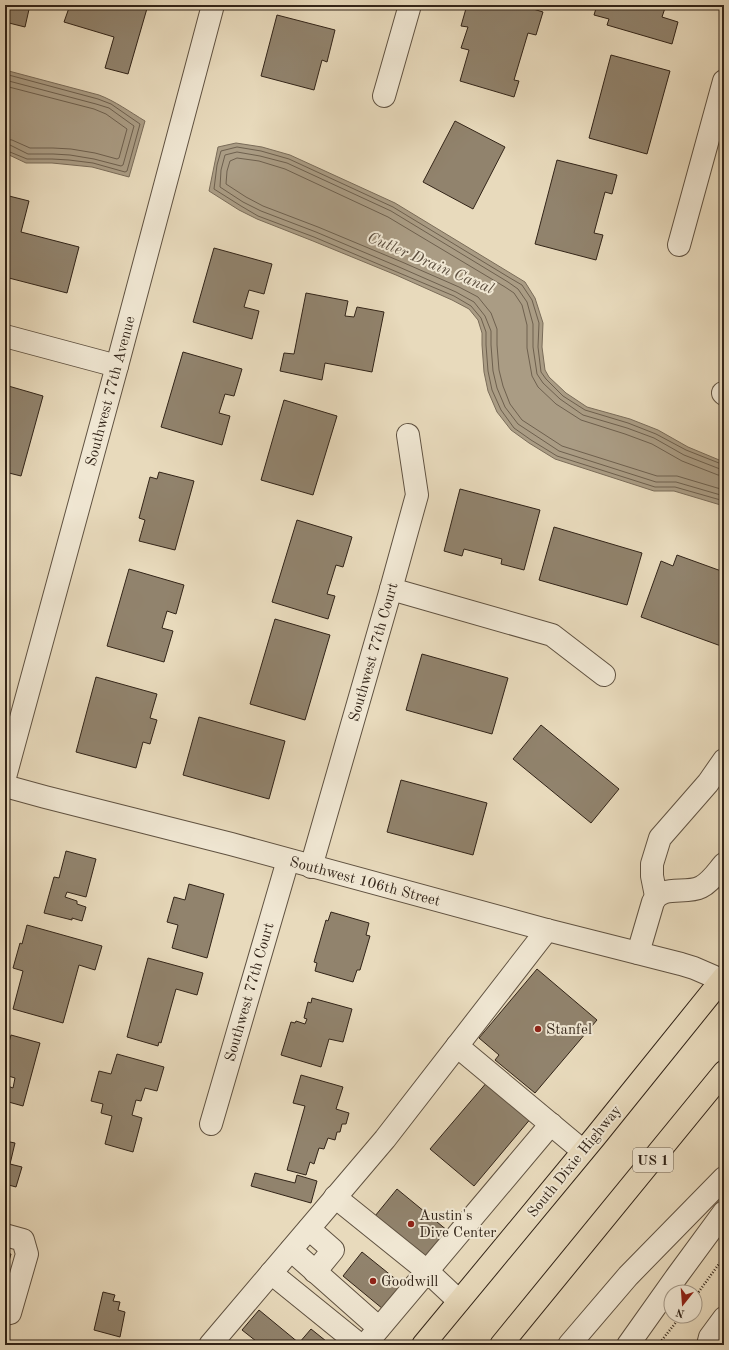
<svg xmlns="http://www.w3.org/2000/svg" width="729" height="1350" font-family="'Old Standard TT',serif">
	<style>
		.water { fill: #aa9c84; stroke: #7a6c59 }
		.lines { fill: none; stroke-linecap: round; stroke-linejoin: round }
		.shore { stroke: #6e604e; stroke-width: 1 }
		.building { fill: #91836d; stroke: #322418 }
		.minor-casing { stroke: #605241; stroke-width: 24 }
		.highway-casing { stroke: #322418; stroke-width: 24 }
		.path { stroke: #322418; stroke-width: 2.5; stroke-dasharray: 1 2; stroke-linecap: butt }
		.minor { stroke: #f0e7d3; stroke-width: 22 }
		.highway { stroke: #e8dabc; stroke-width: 22 }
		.poi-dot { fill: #8f2418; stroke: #f0e7d3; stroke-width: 1.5 }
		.labels { text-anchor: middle; stroke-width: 4; stroke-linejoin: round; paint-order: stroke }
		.shield { fill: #f0e7d3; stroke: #6b5e50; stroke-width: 1 }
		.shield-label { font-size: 14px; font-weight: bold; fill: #322418 }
		.street-label { font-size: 15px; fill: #322418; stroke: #f0e7d3 }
		.poi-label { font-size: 15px; fill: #322418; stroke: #f0e7d3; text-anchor: start }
		.water-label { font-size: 16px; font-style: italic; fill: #5c4e3e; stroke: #f0e7d3 }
	</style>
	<rect width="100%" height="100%" fill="#e8dabc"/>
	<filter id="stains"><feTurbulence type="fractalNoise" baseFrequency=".005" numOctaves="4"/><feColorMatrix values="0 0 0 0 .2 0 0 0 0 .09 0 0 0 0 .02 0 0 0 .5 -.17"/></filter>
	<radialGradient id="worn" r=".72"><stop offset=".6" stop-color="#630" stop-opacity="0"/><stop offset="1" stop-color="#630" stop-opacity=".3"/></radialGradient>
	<g class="water">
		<path d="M 5,70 L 99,95 C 115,101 130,112 145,121 L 129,177 L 92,167 L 52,163 L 26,163 L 5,153 Z"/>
		<polygon points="236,143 262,147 290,155 395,203 525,282 535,298 543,323 542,347 545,370 549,377 566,393 587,407 630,419 658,430 688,447 724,462 724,506 674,491 654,491 555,459 529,443 511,430 497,412 488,391 484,372 482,345 482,333 478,320 469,309 452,300 396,275 313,241 257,219 239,210 209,191 218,147"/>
	</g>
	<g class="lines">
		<g class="shore">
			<polyline points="5,74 98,99 111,104 140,124 127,171 125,172 93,163 69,160 52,159 27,159 5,150"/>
			<polyline points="5,80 96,104 109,108 134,126 123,165 121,166 94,159 70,155 53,154 28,154 10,145 5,145"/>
			<polyline points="5,86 94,109 106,114 127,129 119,158 117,159 95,153 71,149 53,148 30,148 12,140 5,139"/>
			<polyline points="724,465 686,450 656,434 628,423 585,410 563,396 546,379 541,372 538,347 539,323 532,300 522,285 510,278 393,207 289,159 261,151 237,147 221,151 217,165 214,189 241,206 258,216 314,237 397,272 454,296 471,306 481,318 486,332 486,345 488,371 492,390 501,410 514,428 531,440 557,456 655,487 675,487 724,501"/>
			<polyline points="724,470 720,469 684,455 654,438 627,428 583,415 560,399 543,383 537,374 533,347 533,324 527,302 518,289 508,282 391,211 287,163 260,156 237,152 225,155 221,170 220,187 243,202 261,211 316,232 399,267 456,292 474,302 485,316 491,331 491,345 493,371 497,388 505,407 518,424 559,451 656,482 676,482 724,496"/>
			<polyline points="724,476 718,475 682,461 652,444 625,434 581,420 556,404 538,387 532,376 527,348 527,325 522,305 514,293 505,287 388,217 285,169 259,161 237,158 230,161 227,171 226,184 246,197 263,206 318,227 402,262 459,287 478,297 491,313 497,329 497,345 499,370 503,386 510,404 522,420 562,446 657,476 677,476 724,490"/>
		</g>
	</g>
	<g class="building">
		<polygon points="5,5 30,5 25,27 5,22"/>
		<polygon points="70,5 148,5 128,74 105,68 114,37 64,22"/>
		<polygon points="467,5 520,5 543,12 536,35 528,33 514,80 519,81 514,97 460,81 469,50 461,48 468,27 461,26"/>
		<polygon points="597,5 666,5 662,17 678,22 672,44 607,25 609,19 594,15"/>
		<polygon points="277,15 335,30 327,62 322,60 314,90 261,76"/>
		<polygon points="611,55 670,71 647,154 589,138"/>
		<polygon points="455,121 505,147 473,209 423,182"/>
		<polygon points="557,160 617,175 612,194 605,192 594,233 603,235 596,260 535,244"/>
		<polygon points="5,195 29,201 21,232 79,247 67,293 5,277"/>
		<polygon points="214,248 272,264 264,294 249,290 244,307 259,311 252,339 193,322"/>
		<polygon points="306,293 348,301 345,316 354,317 357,307 384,312 372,372 325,363 322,380 280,371 284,353 294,354"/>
		<polygon points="183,352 242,369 234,396 225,394 219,413 230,416 222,445 161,427"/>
		<polygon points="5,385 43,396 21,476 5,472"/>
		<polygon points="284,400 337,416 313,495 261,480"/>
		<polygon points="159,472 194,481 175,550 139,541 145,520 139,518 150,477 157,479"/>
		<polygon points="460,489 540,510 524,570 501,564 502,559 464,549 462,556 444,551"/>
		<polygon points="297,520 352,537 343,567 336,565 327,594 335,596 328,619 272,602"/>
		<polygon points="554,527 642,553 627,605 539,580"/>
		<polygon points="677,555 724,572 724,639 721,646 641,617 661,561 673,566"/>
		<polygon points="129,569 184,585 176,614 167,611 162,628 173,631 164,662 107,646"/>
		<polygon points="275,619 330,635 305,720 250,704"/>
		<polygon points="422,654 508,678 492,734 406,710"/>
		<polygon points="96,677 157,694 150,718 157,720 150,744 143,742 136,768 76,752"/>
		<polygon points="199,717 285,741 269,799 183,775"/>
		<polygon points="541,725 619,789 591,823 513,759"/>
		<polygon points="401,780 487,803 473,855 387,832"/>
		<polygon points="66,851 96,859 86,897 67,892 65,897 77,901 77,904 86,907 82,921 72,918 72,920 44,913 54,877 59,878"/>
		<polygon points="189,884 224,894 207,958 172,948 178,925 167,922 174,897 185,900"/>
		<polygon points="331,912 369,923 366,935 370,936 360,970 357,970 353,982 315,971 317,963 314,962 326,920 328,921"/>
		<polygon points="27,925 102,946 95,970 79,965 63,1023 13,1009 23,971 13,968 20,943 22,944"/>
		<polygon points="148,958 203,973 197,995 176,989 161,1043 159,1042 158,1046 127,1037"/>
		<polygon points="537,969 597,1020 535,1093 495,1060 499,1055 479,1038"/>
		<polygon points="312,998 352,1009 343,1042 329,1039 321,1067 281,1055 291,1022 295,1023 296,1021 305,1024 307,1019 304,1018 308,1002 311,1003"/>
		<polygon points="11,1035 40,1043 23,1106 5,1101 5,1085 13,1088 15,1078 5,1075 5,1056"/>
		<polygon points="117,1054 164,1067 157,1091 145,1088 141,1101 136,1100 132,1115 142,1118 133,1152 105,1144 112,1116 101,1113 103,1104 91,1101 99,1071 111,1074"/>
		<polygon points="301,1075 343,1087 336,1109 349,1113 346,1124 342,1124 340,1132 337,1132 335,1140 328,1138 324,1149 319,1148 314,1164 310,1162 306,1175 287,1170 305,1106 293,1103"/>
		<polygon points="488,1081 532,1117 474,1186 430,1149"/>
		<polygon points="5,1141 15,1143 10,1164 22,1167 16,1187 5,1184"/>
		<polygon points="255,1173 295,1183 297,1175 317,1181 311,1203 251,1186"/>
		<polygon points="397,1189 448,1231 425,1258 375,1216"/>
		<polygon points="362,1252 403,1285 383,1309 343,1276"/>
		<polygon points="5,1253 11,1254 7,1268 5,1268"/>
		<polygon points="103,1292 115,1295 113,1301 120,1302 118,1310 125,1312 120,1337 94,1330"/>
		<polygon points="259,1310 299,1343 311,1329 331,1345 261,1345 242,1330"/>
	</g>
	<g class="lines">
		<defs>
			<g id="minor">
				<polyline points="384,96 410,5"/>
				<polyline points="679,245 724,81"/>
				<polyline points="5,336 117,366"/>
				<polyline points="723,393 724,394"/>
				<polyline points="391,589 552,635 604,675"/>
				<polyline points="5,777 117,366 213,5"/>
				<polyline points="5,786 45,797 231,844 547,930 681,964 694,968 724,981"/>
				<polyline points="311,867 391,589 417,495 408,435"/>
				<polyline points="656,896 652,876 652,864 660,838 708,783 724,760"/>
				<path d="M 638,953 L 653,902 C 662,884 685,895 701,887 C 711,882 717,872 724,864"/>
				<polyline points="457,1046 583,1151"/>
				<polyline points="211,1124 288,860"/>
				<polyline points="335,1197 427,1271 459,1301"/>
				<polyline points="309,1229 333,1250 315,1272"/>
				<polyline points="5,1235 23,1240 27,1254 10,1313 5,1314"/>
				<polyline points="291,1250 379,1328"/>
				<polyline points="271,1273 360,1345"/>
				<polyline points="210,1345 385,1139 547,930"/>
				<polyline points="365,1345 551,1124"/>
				<polyline points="569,1345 628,1276 724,1178"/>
				<polyline points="628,1345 677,1276 724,1212"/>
				<polyline points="708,1345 710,1337 724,1318"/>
			</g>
			<g id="highway">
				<polyline points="423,1345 595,1137 724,977"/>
				<polyline points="501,1345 724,1072"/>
			</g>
		</defs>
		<use href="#minor" class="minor-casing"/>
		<use href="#highway" class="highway-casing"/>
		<g class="path">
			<polyline points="695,1297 724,1257"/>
			<polyline points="658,1345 681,1316"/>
		</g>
		<use href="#minor" class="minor"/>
		<use href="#highway" class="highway"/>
	</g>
	<g class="poi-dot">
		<circle cx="538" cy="1029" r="4"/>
		<circle cx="411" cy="1224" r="4"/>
		<circle cx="373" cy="1281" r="4"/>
	</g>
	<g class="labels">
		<rect class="shield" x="633" y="1148" width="40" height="24" rx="3"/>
		<g class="shield-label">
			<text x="653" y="1165">US 1</text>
		</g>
		<g class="street-label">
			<text transform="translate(110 391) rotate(-75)" y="5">Southwest 77th Avenue</text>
			<text transform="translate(373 652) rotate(-74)" y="5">Southwest 77th Court</text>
			<text transform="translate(365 881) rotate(15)" y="5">Southwest 106th Street</text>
			<text transform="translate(249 992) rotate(-74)" y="5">Southwest 77th Court</text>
			<text transform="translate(574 1161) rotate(-51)" y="5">South Dixie Highway</text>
		</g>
		<g class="poi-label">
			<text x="546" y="1034">Stanfel</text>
			<text x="419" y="1220">Austin's<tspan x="419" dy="17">Dive Center</tspan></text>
			<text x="381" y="1286">Goodwill</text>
		</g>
		<g class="water-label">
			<text transform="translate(431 262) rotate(23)" y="6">Cutler Drain Canal</text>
		</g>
	</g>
	<rect width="729" height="1350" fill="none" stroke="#e8dabc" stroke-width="20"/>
	<rect x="6" y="6" width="717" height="1338" fill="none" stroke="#322418" stroke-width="2"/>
	<rect x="10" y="10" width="709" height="1330" fill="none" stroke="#322418"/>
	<g transform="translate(683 1304) rotate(197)"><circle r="19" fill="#f0e7d3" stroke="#a49988"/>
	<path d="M0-3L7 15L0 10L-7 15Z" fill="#8f2418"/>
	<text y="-6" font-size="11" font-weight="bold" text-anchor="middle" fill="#322418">N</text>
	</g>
	<rect width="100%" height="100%" filter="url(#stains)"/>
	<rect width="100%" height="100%" fill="url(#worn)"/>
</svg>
